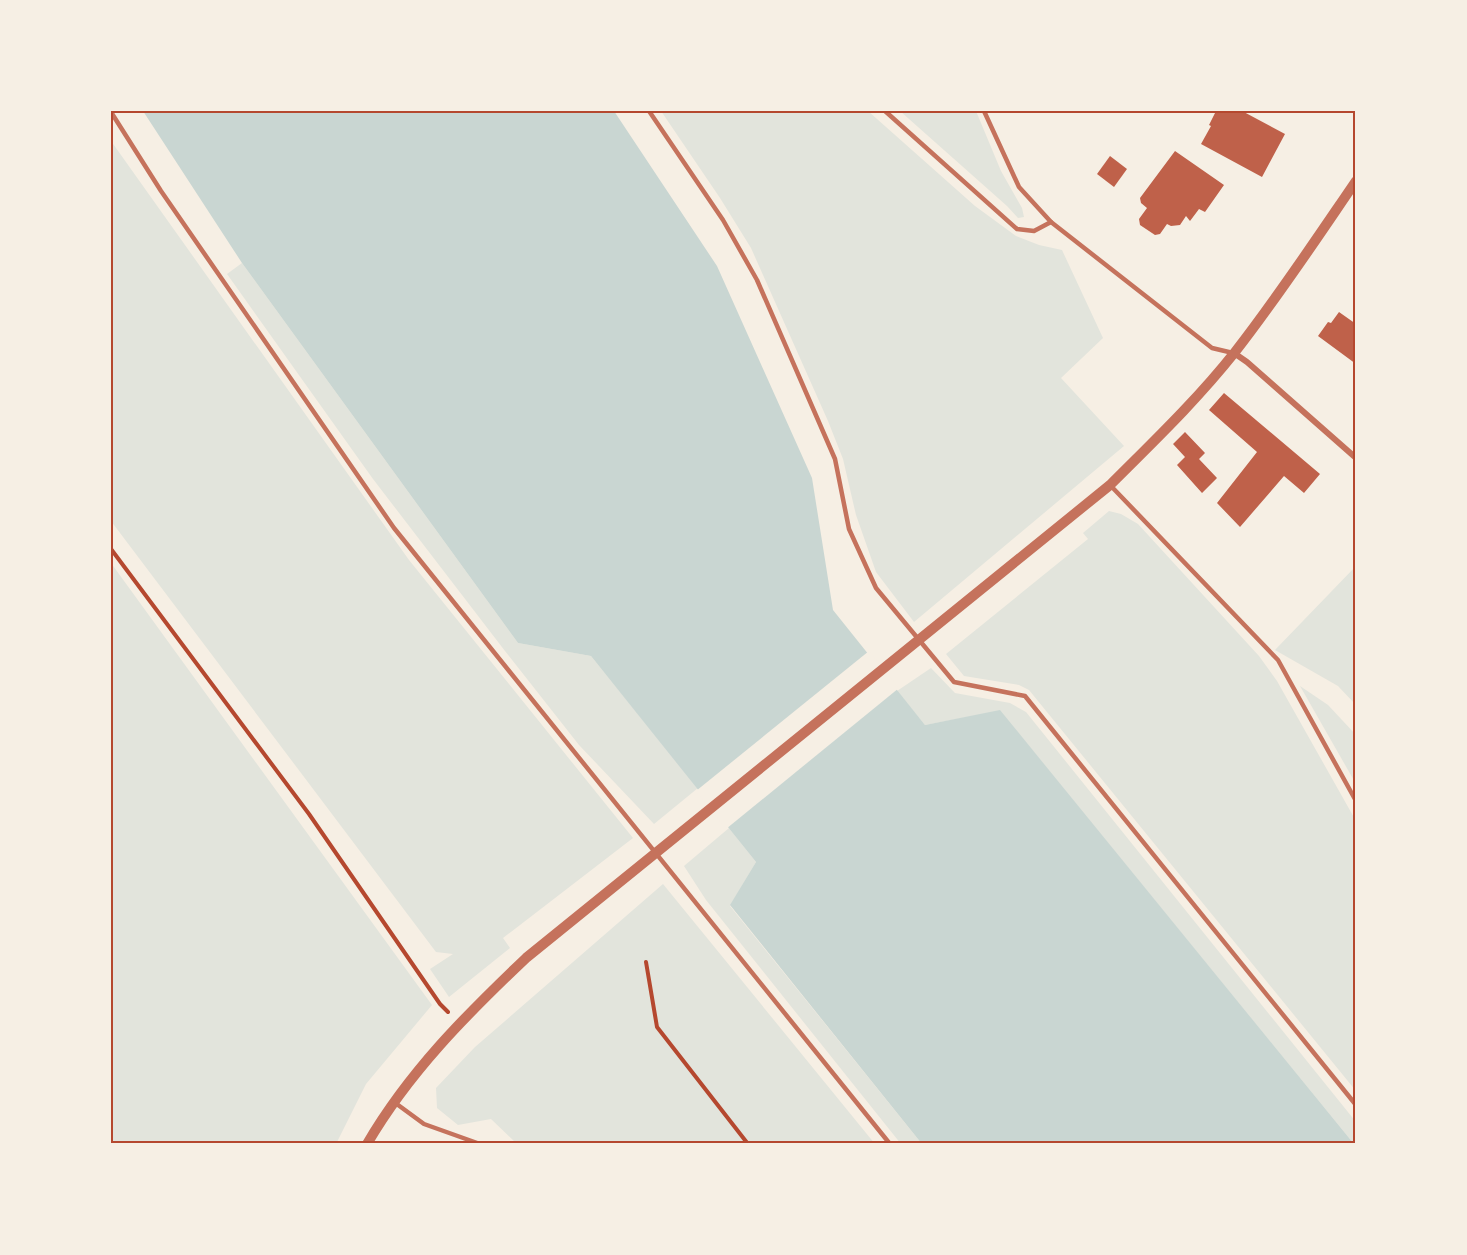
<svg xmlns="http://www.w3.org/2000/svg" width="1467" height="1255" font-family="'Libre Baskerville',serif">
	<style>
		.green { fill: #e2e4dc }
		.water { fill: #c9d6d2 }
		.pier { fill: #f6efe4 }
		.building { fill: #bf614a }
		.lines { fill: none; stroke-linecap: round; stroke-linejoin: round }
		.path { stroke: #b5482f; stroke-width: 4 }
		.service { stroke: #c5725c; stroke-width: 4.5 }
		.minor { stroke: #c5725c; stroke-width: 6 }
		.tertiary { stroke: #c5725c; stroke-width: 10 }
		.neatline { fill: none; stroke: #b5482f; stroke-width: 2 }
	</style>
	<rect width="100%" height="100%" fill="#f6efe4"/>
	<g class="green">
		<polygon points="661,111 868,111 975,206 1016,236 1039,245 1062,250 1103,338 1061,378 1124,446 914,622 876,572 856,515 843,459 828,421 751,248 720,198"/>
		<polygon points="900,111 976,111 1001,171 1022,208 1024,217 1018,218 1007,206"/>
		<polygon points="111,141 409,560 633,838 503,938 510,948 449,997 430,969 453,954 436,952 111,521"/>
		<polygon points="242,263 518,643 591,656 698,788 654,824 579,745 505,651 373,479 227,274"/>
		<polygon points="1109,511 1121,514 1138,524 1259,656 1277,681 1356,821 1356,1091 1029,690 1019,685 964,676 946,654 1088,539 1083,533"/>
		<polygon points="111,563 432,1005 366,1084 336,1144 111,1144"/>
		<polygon points="1356,566 1356,705 1338,686 1275,650"/>
		<polygon points="931,668 955,693 1010,703 1026,712 1356,1122 1356,1144 1354,1144 1000,711 925,725 897,691"/>
		<polygon points="1300,686 1328,705 1356,735 1356,784"/>
		<polygon points="729,828 756,862 730,906 922,1144 901,1144 706,900 684,866"/>
		<polygon points="663,884 875,1144 517,1144 491,1119 458,1125 437,1108 436,1088 475,1047"/>
	</g>
	<polygon class="water" points="143,111 614,111 717,266 812,478 833,610 925,725 1000,710 1354,1144 922,1144 730,905 756,862 591,656 518,643 242,263"/>
	<polygon class="pier" points="869,651 899,688 726,829 696,791"/>
	<g class="building">
		<polygon points="1216,111 1242,111 1285,134 1262,177 1201,144 1211,126 1209,125"/>
		<polygon points="1175,151 1224,185 1205,212 1199,209 1190,221 1186,216 1180,225 1171,226 1167,224 1160,234 1155,235 1140,225 1139,219 1147,208 1141,203 1140,198"/>
		<polygon points="1110,156 1127,169 1114,187 1097,174"/>
		<polygon points="1339,312 1356,324 1356,364 1318,336 1328,322 1331,323"/>
		<polygon points="1224,393 1320,474 1304,493 1284,476 1240,527 1217,503 1257,452 1209,410"/>
		<polygon points="1185,432 1205,453 1199,459 1217,478 1202,493 1177,465 1185,457 1173,444"/>
	</g>
	<g class="lines">
		<g class="path">
			<polyline points="111,549 309,814 440,1004 448,1012"/>
			<polyline points="646,962 657,1027 748,1144"/>
		</g>
		<g class="service">
			<polyline points="649,111 723,220 757,280 835,459 849,529 876,588 954,682 1025,696 1356,1105"/>
			<polyline points="885,111 1017,229 1034,231 1051,222"/>
			<polyline points="984,111 1019,187 1051,222 1212,348 1233,353"/>
			<polyline points="111,112 161,191 394,528 890,1144"/>
			<polyline points="1110,485 1278,660 1356,801"/>
			<polyline points="394,1102 424,1124 480,1144"/>
		</g>
		<polyline class="minor" points="1234,353 1247,362 1356,458"/>
		<path class="tertiary" d="M 367,1144 C 409,1072 466,1015 526,958 L 1110,485 C 1153,442 1197,400 1235,352 C 1278,297 1317,238 1356,181"/>
	</g>
	<rect width="1467" height="1255" fill="none" stroke="#f6efe4" stroke-width="225"/>
	<rect x="112" y="112" width="1242" height="1030" class="neatline"/>
</svg>
